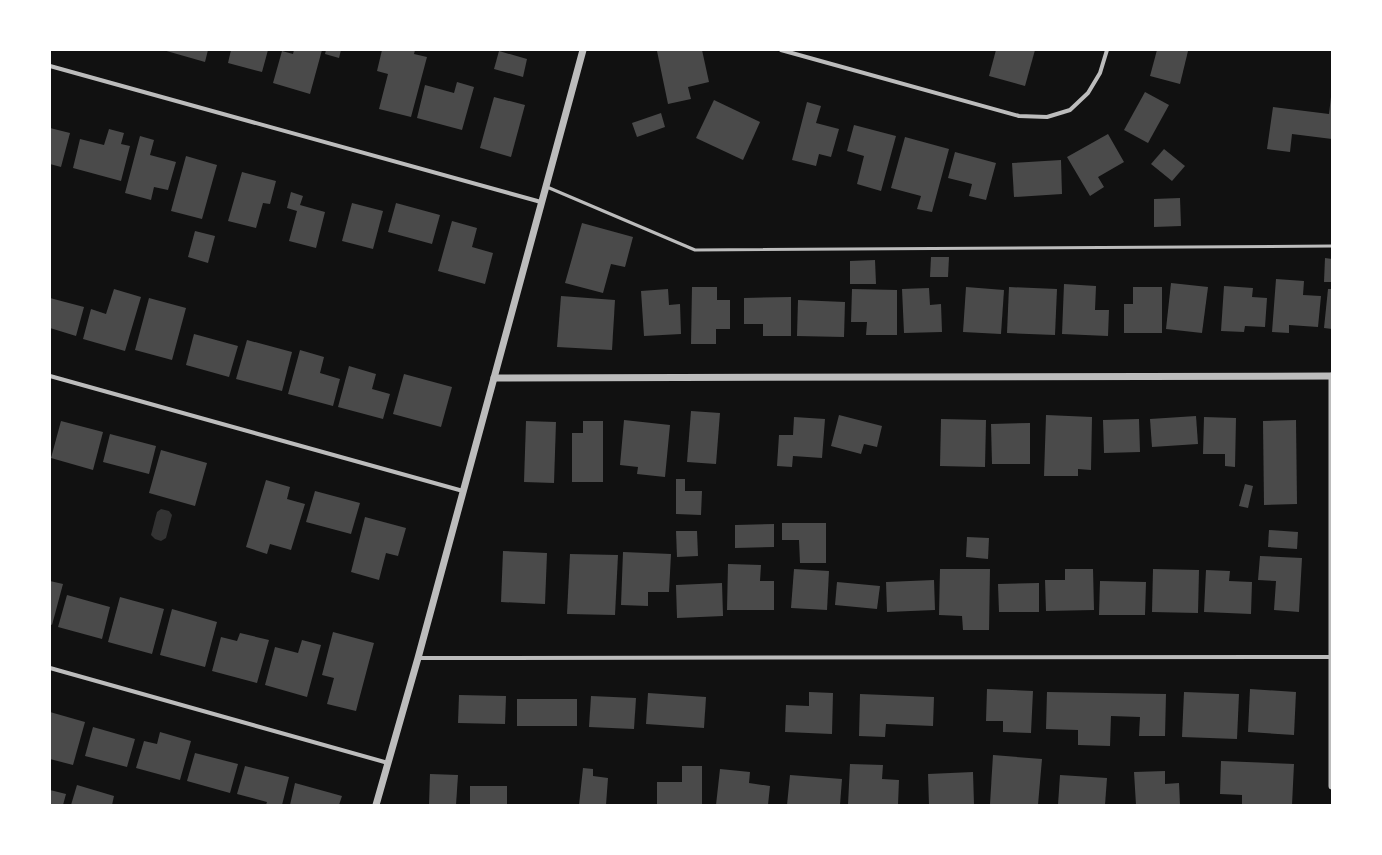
<svg xmlns="http://www.w3.org/2000/svg" width="1382" height="855" font-family="Commissioner,sans-serif">
	<style>
		.water { fill: #333 }
		.building { fill: #4a4a4a }
		.lines { fill: none; stroke-linecap: round; stroke-linejoin: round }
		.service { stroke: #bcbcbc; stroke-width: 3 }
		.minor { stroke: #bcbcbc; stroke-width: 4 }
		.tertiary { stroke: #bcbcbc; stroke-width: 7 }
	</style>
	<rect width="100%" height="100%" fill="#111"/>
	<polygon class="water" points="161,509 169,511 172,515 166,538 161,541 155,539 151,535 157,512"/>
	<g class="building">
		<polygon points="163,50 208,50 205,62"/>
		<polygon points="231,50 268,50 262,72 228,63"/>
		<polygon points="294,50 322,50 310,94 273,83 282,51 293,54"/>
		<polygon points="326,50 341,50 339,58 325,54"/>
		<polygon points="382,50 415,50 414,54 427,57 411,117 379,109 388,74 377,71"/>
		<polygon points="663,50 702,50 709,82 688,87 691,99 668,104 657,51"/>
		<polygon points="996,50 1035,50 1025,86 989,76"/>
		<polygon points="1157,50 1188,51 1180,84 1150,76"/>
		<polygon points="499,51 527,59 523,77 494,69"/>
		<polygon points="457,82 474,87 462,130 417,118 425,85 454,93"/>
		<polygon points="1145,92 1169,105 1148,143 1124,130"/>
		<polygon points="494,97 525,105 511,157 480,148"/>
		<polygon points="1331,97 1332,139 1292,134 1290,152 1267,149 1273,107 1329,114"/>
		<polygon points="714,100 760,122 743,160 696,138"/>
		<polygon points="807,102 821,106 816,123 839,129 831,157 819,154 816,166 792,160"/>
		<polygon points="661,113 665,127 637,137 632,123"/>
		<polygon points="854,125 896,136 881,191 857,184 864,156 847,151"/>
		<polygon points="50,128 70,133 61,167 50,164"/>
		<polygon points="109,129 124,133 121,144 130,146 121,181 73,168 80,139 104,145"/>
		<polygon points="1108,134 1124,162 1098,177 1104,187 1090,196 1067,157"/>
		<polygon points="140,136 154,140 150,155 176,162 168,190 154,187 151,200 125,193"/>
		<polygon points="905,137 949,149 932,212 917,209 921,196 891,188"/>
		<polygon points="1164,149 1185,166 1172,181 1151,164"/>
		<polygon points="955,152 996,163 986,200 969,196 972,184 948,178"/>
		<polygon points="186,156 217,165 202,219 171,211"/>
		<polygon points="1061,160 1062,194 1014,197 1012,163"/>
		<polygon points="242,172 276,181 270,204 263,203 256,228 228,221"/>
		<polygon points="291,192 303,196 300,205 325,212 316,248 289,241 297,211 287,208"/>
		<polygon points="1180,198 1181,226 1154,227 1154,199"/>
		<polygon points="352,203 383,211 373,249 342,241"/>
		<polygon points="396,203 440,215 432,244 388,232"/>
		<polygon points="452,221 477,228 472,247 493,253 485,284 438,271"/>
		<polygon points="582,223 633,237 625,267 611,264 603,293 565,283"/>
		<polygon points="195,231 215,236 208,263 188,257"/>
		<polygon points="931,257 949,257 948,277 930,277"/>
		<polygon points="1325,258 1332,259 1332,282 1324,282"/>
		<polygon points="875,260 876,284 850,284 850,261"/>
		<polygon points="1276,279 1304,281 1303,295 1321,296 1318,327 1289,325 1289,333 1272,332"/>
		<polygon points="1171,283 1208,287 1202,333 1166,329"/>
		<polygon points="1064,284 1096,286 1095,310 1109,310 1108,336 1062,334"/>
		<polygon points="1224,286 1253,288 1252,297 1267,298 1265,327 1245,326 1244,332 1221,331"/>
		<polygon points="692,287 717,287 717,300 730,300 730,329 716,329 716,344 691,344"/>
		<polygon points="966,287 1004,290 1001,334 963,332"/>
		<polygon points="1009,287 1057,289 1055,335 1007,333"/>
		<polygon points="1133,287 1162,287 1162,333 1124,333 1124,304 1133,304"/>
		<polygon points="929,288 930,305 941,304 942,332 904,333 902,289"/>
		<polygon points="114,289 141,297 125,351 83,339 91,309 106,314"/>
		<polygon points="668,289 669,305 680,304 681,334 644,336 641,291"/>
		<polygon points="852,289 897,290 897,335 866,335 867,322 851,322"/>
		<polygon points="1328,289 1332,289 1332,329 1324,328"/>
		<polygon points="561,296 615,300 612,350 557,347"/>
		<polygon points="791,297 791,336 763,336 763,324 744,324 744,298"/>
		<polygon points="50,298 84,307 76,336 50,328"/>
		<polygon points="149,298 186,308 172,360 135,350"/>
		<polygon points="798,300 845,302 844,337 797,336"/>
		<polygon points="194,334 238,346 229,377 186,365"/>
		<polygon points="247,340 292,352 282,391 236,379"/>
		<polygon points="300,350 324,357 320,373 340,379 333,406 288,394"/>
		<polygon points="349,366 376,374 372,389 390,394 383,419 338,407"/>
		<polygon points="404,374 452,387 441,427 393,414"/>
		<polygon points="691,411 720,413 716,464 687,462"/>
		<polygon points="839,415 882,426 877,447 864,444 861,454 831,446"/>
		<polygon points="1046,415 1092,417 1091,470 1078,469 1078,476 1044,476"/>
		<polygon points="1196,416 1198,444 1152,447 1150,419"/>
		<polygon points="794,417 825,419 822,458 793,456 792,467 777,466 779,435 793,435"/>
		<polygon points="1204,417 1236,418 1235,467 1225,466 1225,454 1203,454"/>
		<polygon points="941,419 986,420 985,467 940,466"/>
		<polygon points="1139,419 1140,452 1104,453 1103,420"/>
		<polygon points="624,420 670,425 665,477 637,474 638,467 620,465"/>
		<polygon points="1296,420 1297,504 1264,505 1263,421"/>
		<polygon points="61,421 103,432 93,470 51,458"/>
		<polygon points="526,421 556,422 554,483 524,482"/>
		<polygon points="583,421 603,421 603,482 572,482 572,433 583,433"/>
		<polygon points="1030,423 1030,464 992,464 991,424"/>
		<polygon points="110,434 156,446 149,474 103,462"/>
		<polygon points="161,450 207,463 195,506 149,493"/>
		<polygon points="676,479 685,479 685,491 702,491 701,515 676,514"/>
		<polygon points="266,480 290,487 287,499 305,504 291,550 270,544 267,554 246,547"/>
		<polygon points="1245,484 1253,486 1248,508 1239,506"/>
		<polygon points="315,491 360,503 351,534 306,522"/>
		<polygon points="365,517 406,528 398,556 386,553 379,580 351,572"/>
		<polygon points="782,523 826,523 826,563 800,563 799,540 782,540"/>
		<polygon points="774,524 774,547 735,548 735,525"/>
		<polygon points="1269,530 1298,532 1297,549 1268,547"/>
		<polygon points="676,531 697,531 698,556 677,557"/>
		<polygon points="967,537 989,538 988,559 966,557"/>
		<polygon points="503,551 547,553 545,604 501,602"/>
		<polygon points="623,552 671,554 669,592 648,592 648,606 621,605"/>
		<polygon points="570,554 618,555 615,615 567,614"/>
		<polygon points="1260,556 1302,558 1299,612 1274,610 1276,581 1258,580"/>
		<polygon points="728,564 761,565 760,581 774,581 774,610 727,610"/>
		<polygon points="794,569 829,571 827,610 791,608"/>
		<polygon points="940,569 990,569 989,630 963,630 962,616 939,615"/>
		<polygon points="1065,569 1093,569 1094,610 1046,611 1045,580 1065,580"/>
		<polygon points="1153,569 1199,570 1198,613 1152,612"/>
		<polygon points="1206,570 1230,571 1229,581 1252,582 1251,614 1204,612"/>
		<polygon points="934,580 935,610 887,612 886,582"/>
		<polygon points="50,581 63,584 52,625 50,624"/>
		<polygon points="1100,581 1146,582 1145,615 1099,615"/>
		<polygon points="837,582 880,586 877,609 835,605"/>
		<polygon points="722,583 723,616 677,618 676,585"/>
		<polygon points="1039,583 1039,612 999,612 998,584"/>
		<polygon points="67,595 110,607 102,639 58,627"/>
		<polygon points="120,597 164,609 152,654 108,642"/>
		<polygon points="172,609 217,622 205,667 160,655"/>
		<polygon points="333,632 374,643 356,711 327,704 334,678 322,675"/>
		<polygon points="240,633 269,640 257,683 212,671 221,637 237,641"/>
		<polygon points="302,640 321,645 307,697 265,685 275,647 298,653"/>
		<polygon points="987,689 1033,691 1031,733 1003,732 1003,721 986,721"/>
		<polygon points="1250,689 1296,692 1294,735 1248,732"/>
		<polygon points="809,692 833,693 832,734 785,732 786,705 809,706"/>
		<polygon points="1047,692 1166,694 1165,736 1139,736 1140,717 1111,716 1110,746 1078,745 1078,730 1046,729"/>
		<polygon points="1184,692 1239,694 1237,739 1182,737"/>
		<polygon points="648,693 706,697 704,728 646,724"/>
		<polygon points="860,694 934,697 933,726 886,724 885,737 859,736"/>
		<polygon points="459,695 506,696 505,724 458,723"/>
		<polygon points="591,696 636,698 634,729 589,727"/>
		<rect x="517" y="699" width="60" height="27"/>
		<polygon points="50,712 85,722 73,765 50,759"/>
		<polygon points="93,727 135,739 127,767 85,756"/>
		<polygon points="160,732 191,741 180,780 136,768 144,741 157,744"/>
		<polygon points="195,753 238,764 230,793 187,781"/>
		<polygon points="993,755 1042,759 1038,805 990,804"/>
		<polygon points="1221,761 1294,764 1292,805 1242,805 1242,795 1220,794"/>
		<polygon points="850,764 883,765 882,779 899,780 898,805 848,805"/>
		<polygon points="245,766 289,777 282,805 266,805 267,802 237,794"/>
		<polygon points="682,766 702,766 702,805 657,805 657,782 682,782"/>
		<polygon points="583,768 593,769 593,776 608,778 606,805 579,805"/>
		<polygon points="720,769 750,772 749,783 770,786 768,805 716,805"/>
		<polygon points="1165,771 1165,784 1179,783 1180,805 1136,805 1134,772"/>
		<polygon points="973,772 974,805 929,805 928,774"/>
		<polygon points="430,774 458,775 456,805 429,805"/>
		<polygon points="790,775 842,779 840,805 787,805"/>
		<polygon points="1060,775 1107,778 1105,805 1058,805"/>
		<polygon points="295,783 342,796 339,805 290,805"/>
		<polygon points="77,785 114,796 112,805 71,805"/>
		<rect x="470" y="786" width="37" height="19"/>
		<polygon points="50,790 66,794 63,805 50,805"/>
	</g>
	<g class="lines">
		<polyline class="service" points="547,187 695,250 1332,246"/>
		<g class="minor">
			<polyline points="781,50 1019,116 1047,117 1070,110 1088,93 1100,73 1107,50"/>
			<polyline points="50,66 541,202"/>
			<polyline points="50,376 463,491"/>
			<polyline points="418,658 1332,657"/>
			<polyline points="50,668 388,763"/>
		</g>
		<g class="tertiary">
			<polyline points="1332,376 1332,786"/>
			<polyline points="494,378 1332,376"/>
			<polyline points="376,805 418,658 583,50"/>
		</g>
	</g>
	<rect width="1382" height="855" fill="none" stroke="#ffffff" stroke-width="102"/>
</svg>
